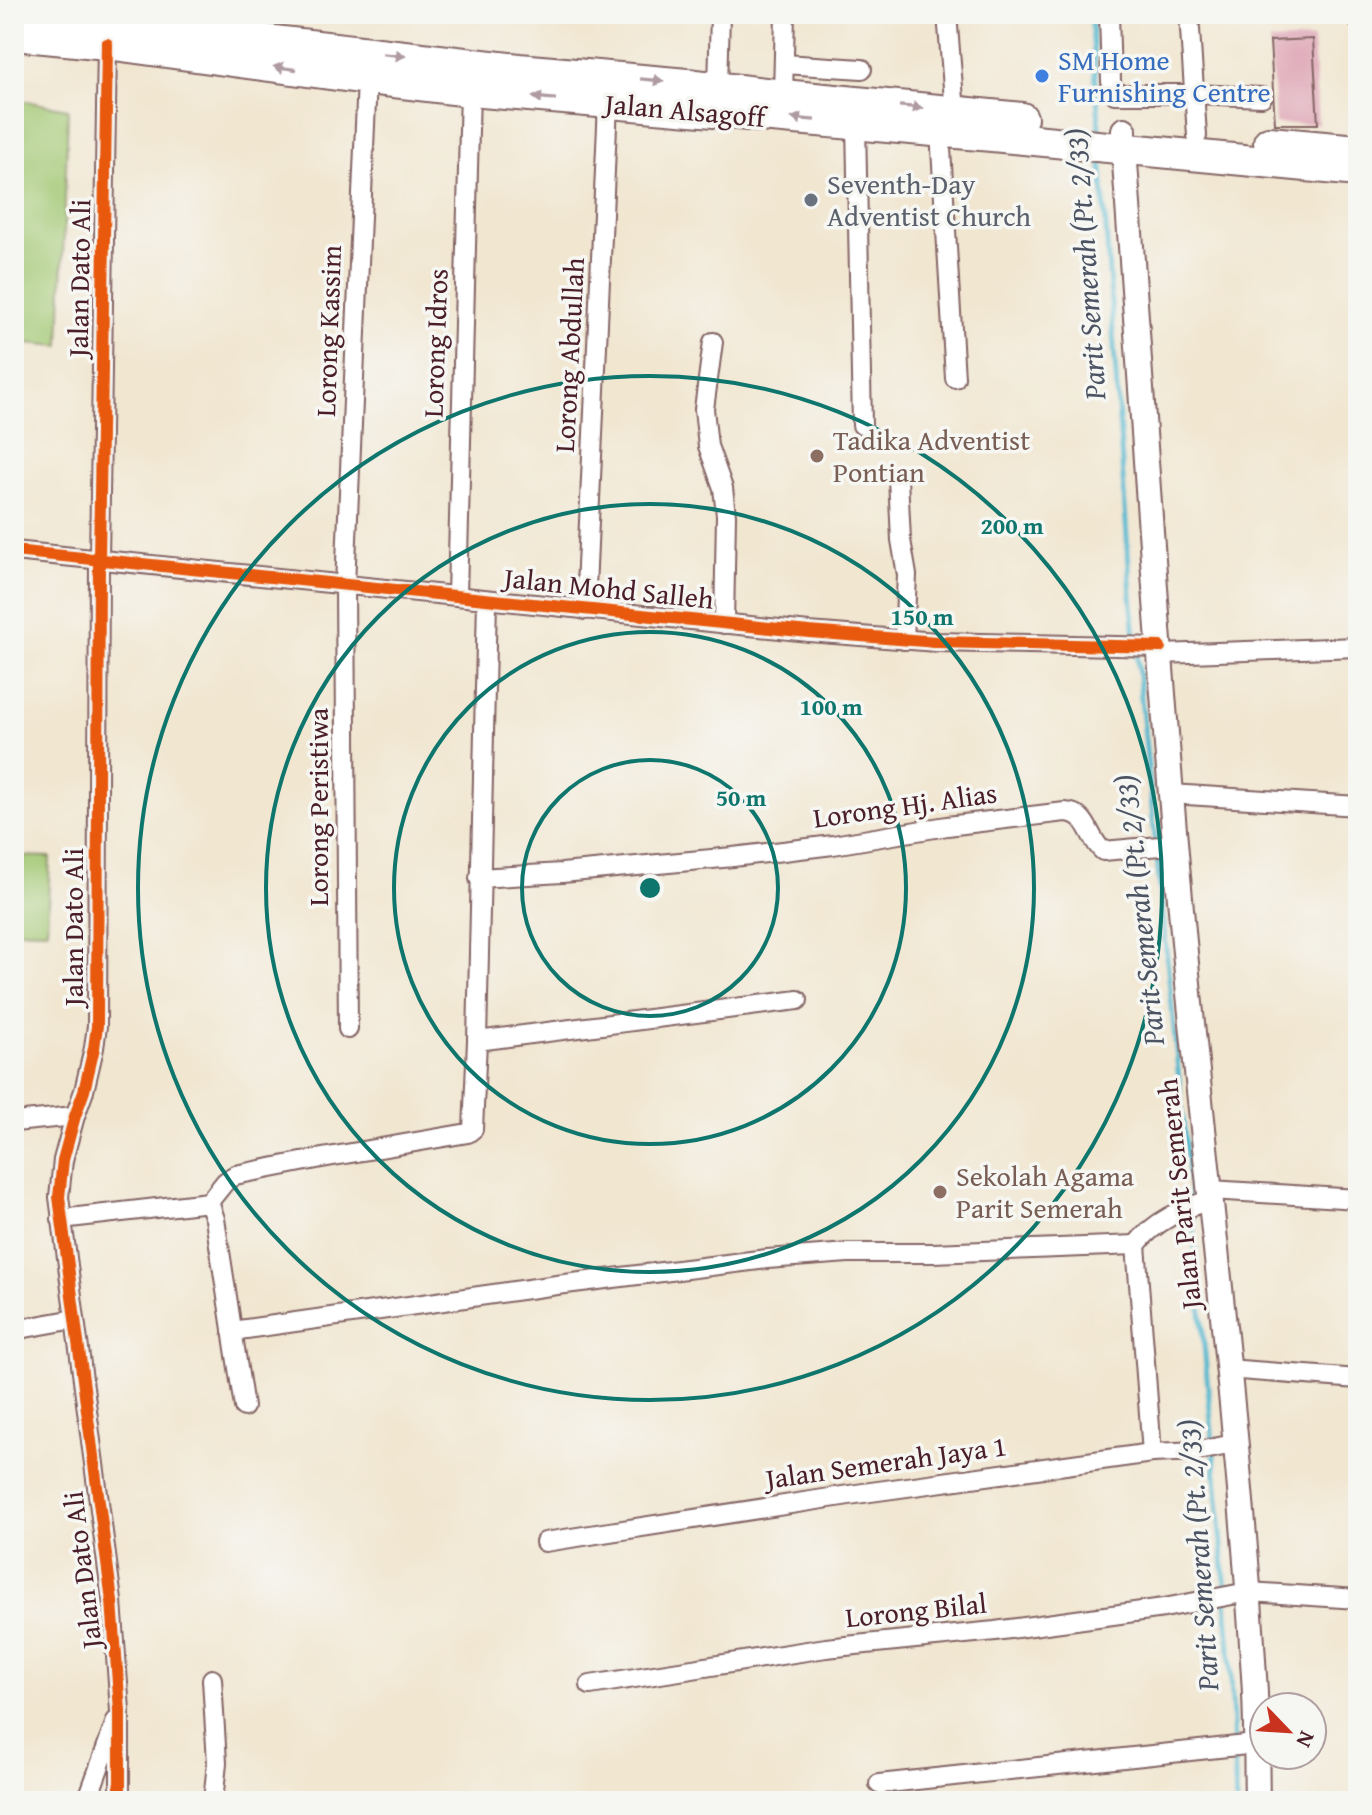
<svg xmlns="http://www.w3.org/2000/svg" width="1372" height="1815" font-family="'Gentium Book Plus',serif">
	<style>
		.green { fill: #a3c873; stroke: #76744f; stroke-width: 2 }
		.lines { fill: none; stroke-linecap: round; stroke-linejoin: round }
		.stream { stroke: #51b7cf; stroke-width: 5 }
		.building { fill: #dea4b5 }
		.minor-casing { stroke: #846565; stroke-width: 22 }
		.secondary-casing { stroke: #846565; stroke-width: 28 }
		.trunk-casing { stroke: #846565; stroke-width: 34 }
		.minor { stroke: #fff; stroke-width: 18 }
		.secondary { stroke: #fff; stroke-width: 24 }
		.trunk { stroke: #fff; stroke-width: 30 }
		.cycleway-casing { stroke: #f6f6f2; stroke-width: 17 }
		.cycleway { stroke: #e8590c; stroke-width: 12 }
		.oneway { fill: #ae9aa0 }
		.ring { fill: none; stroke: #0f766e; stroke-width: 4 }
		.shop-dot { fill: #3f7fe0; stroke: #f6f6f2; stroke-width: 3 }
		.worship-dot { fill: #6b7280; stroke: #f6f6f2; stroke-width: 3 }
		.education-dot { fill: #8d6e63; stroke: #f6f6f2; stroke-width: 3 }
		.labels { text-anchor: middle; stroke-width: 7; stroke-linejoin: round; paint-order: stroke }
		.shop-label { font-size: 28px; fill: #366cbe; stroke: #f6f6f2; text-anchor: start }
		.street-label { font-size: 28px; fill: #4a1f2b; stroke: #f6f6f2 }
		.worship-label { font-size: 28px; fill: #5b616d; stroke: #f6f6f2; text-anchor: start }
		.education-label { font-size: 28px; fill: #785e54; stroke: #f6f6f2; text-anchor: start }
		.water-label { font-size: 30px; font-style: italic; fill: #4c5464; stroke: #f6f6f2 }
		.centre { fill: #0f766e; stroke: #f6f6f2; stroke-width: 4 }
		.ring-label { font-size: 24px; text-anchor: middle; font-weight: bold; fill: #0f766e; stroke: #f6f6f2; stroke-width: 7; stroke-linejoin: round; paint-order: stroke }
	</style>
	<rect width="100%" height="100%" fill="#f6f6f2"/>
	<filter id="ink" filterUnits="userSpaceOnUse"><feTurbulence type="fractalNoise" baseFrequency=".0125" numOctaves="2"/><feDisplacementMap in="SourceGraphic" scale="16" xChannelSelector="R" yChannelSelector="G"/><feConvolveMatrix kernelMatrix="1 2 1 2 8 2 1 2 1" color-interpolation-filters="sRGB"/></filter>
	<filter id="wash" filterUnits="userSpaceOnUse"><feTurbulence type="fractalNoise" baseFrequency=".006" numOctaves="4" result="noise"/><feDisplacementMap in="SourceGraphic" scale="32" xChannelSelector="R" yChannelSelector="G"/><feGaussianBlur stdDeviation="1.8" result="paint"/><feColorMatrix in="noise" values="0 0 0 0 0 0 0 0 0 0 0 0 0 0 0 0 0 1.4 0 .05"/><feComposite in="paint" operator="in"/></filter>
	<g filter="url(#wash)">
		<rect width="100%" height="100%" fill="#f1e6d0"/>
		<g class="green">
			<polygon points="14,99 68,109 60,346 14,342"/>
			<polygon points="14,856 50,857 47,931 14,930"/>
		</g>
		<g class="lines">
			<g class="stream">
				<polyline points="1091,14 1100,137"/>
				<polyline points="1101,155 1131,596 1191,1201"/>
				<polyline points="1192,1211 1213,1444"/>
				<polyline points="1214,1454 1226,1591"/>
				<polyline points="1226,1601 1230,1649 1236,1801"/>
			</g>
		</g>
		<g id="blocks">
			<polygon class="building" points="1313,39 1318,124 1275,124 1270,41"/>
		</g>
	</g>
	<g filter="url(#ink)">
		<use href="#blocks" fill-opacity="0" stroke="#846565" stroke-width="2"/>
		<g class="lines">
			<defs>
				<g id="minor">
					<polyline points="947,14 955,112"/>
					<polyline points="1109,14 1111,81 1112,89 1115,94 1195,94 1262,97"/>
					<polyline points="1189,14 1197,136"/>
					<polyline points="1358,14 1358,20"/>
					<polyline points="107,44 99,560 97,1026 94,1048 84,1091 75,1116 63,1160 59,1197 112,1601 120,1711 120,1801"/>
					<polyline points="784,64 862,69"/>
					<polyline points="718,87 720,14"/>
					<polyline points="783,95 785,14"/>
					<polyline points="856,124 862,425"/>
					<polyline points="940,132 955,378"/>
					<polyline points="713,342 704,409 708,446 723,488 726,515 724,624"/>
					<polyline points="898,478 901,540 907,575 904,640"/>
					<polyline points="14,551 809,632 937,642 1160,647"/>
					<polyline points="457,596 470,91"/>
					<polyline points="585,610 608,104"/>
					<polyline points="1161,654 1358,647"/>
					<polyline points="1171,794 1358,806"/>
					<path d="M 479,878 L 562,873 L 733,857 L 833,845 L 947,826 L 1065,812 C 1089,813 1087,837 1103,851 L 1160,846 L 1175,841"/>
					<polyline points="348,1029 345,585 367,79"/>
					<polyline points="477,1041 798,1000"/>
					<polyline points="14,1122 75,1116"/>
					<polyline points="1210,1190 1358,1199"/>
					<polyline points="209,1202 225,1182 235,1175 322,1158 468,1133 473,1129 477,1041 487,600"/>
					<polyline points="61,1219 209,1202 215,1219 244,1407"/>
					<polyline points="14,1330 75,1319"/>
					<polyline points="232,1331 557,1285 767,1259 848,1253 933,1253 1136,1245"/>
					<polyline points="1227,1369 1358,1379"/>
					<path d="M 1152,1453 L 1136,1245 C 1155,1220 1182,1210 1211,1199"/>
					<polyline points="545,1542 849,1495 1152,1453 1198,1451 1234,1444"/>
					<polyline points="212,1679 217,1763 213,1801"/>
					<polyline points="590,1685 826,1648 995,1631 1164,1608 1248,1592 1358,1599"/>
					<polyline points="879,1784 1256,1744"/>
					<polyline points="87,1801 116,1721"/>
				</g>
				<path id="secondary" d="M 1124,130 L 1124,149 C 1144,421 1160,692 1186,963 C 1209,1201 1240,1438 1254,1676 C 1257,1718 1256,1759 1257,1801"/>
				<g id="trunk">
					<polyline points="38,14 519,69 687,84 783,95 1022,118"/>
					<polyline points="14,35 107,44 367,79 470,91 992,136 1358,171"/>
					<polyline points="1269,142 1358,150"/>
				</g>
			</defs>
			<use href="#minor" class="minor-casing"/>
			<use href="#secondary" class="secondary-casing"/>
			<use href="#trunk" class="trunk-casing"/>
			<use href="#minor" class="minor"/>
			<use href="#secondary" class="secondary"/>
			<use href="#trunk" class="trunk"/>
			<defs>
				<g id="cycleway">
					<polyline points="107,44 99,560 97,1026 94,1048 84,1091 75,1116 63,1160 59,1197 112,1601 120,1711 120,1801"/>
					<polyline points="14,551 809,632 937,642 1160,647"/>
				</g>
			</defs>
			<use href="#cycleway" class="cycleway-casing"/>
			<use href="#cycleway" class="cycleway"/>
		</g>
		<defs><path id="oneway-solid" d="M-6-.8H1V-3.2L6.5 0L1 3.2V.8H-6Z" transform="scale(2)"/></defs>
		<g class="oneway">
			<use href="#oneway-solid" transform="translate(394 55) rotate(6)"/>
			<use href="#oneway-solid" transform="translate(285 68) rotate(-172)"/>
			<use href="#oneway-solid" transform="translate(652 80) rotate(5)"/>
			<use href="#oneway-solid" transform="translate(544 98) rotate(-175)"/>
			<use href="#oneway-solid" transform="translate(911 107) rotate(5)"/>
			<use href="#oneway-solid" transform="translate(803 119) rotate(-175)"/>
		</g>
	</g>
	<g class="ring">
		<circle cx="650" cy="888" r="128"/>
		<circle cx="650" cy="888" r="256"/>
		<circle cx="650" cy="888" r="384"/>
		<circle cx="650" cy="888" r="512"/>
	</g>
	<circle class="shop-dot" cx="1042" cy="76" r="8"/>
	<circle class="worship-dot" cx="811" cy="200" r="8"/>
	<g class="education-dot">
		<circle cx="817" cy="456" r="8"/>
		<circle cx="940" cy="1192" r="8"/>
	</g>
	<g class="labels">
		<g class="shop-label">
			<text x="1058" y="70">SM Home<tspan x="1058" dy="32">Furnishing Centre</tspan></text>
		</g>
		<g class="street-label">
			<text transform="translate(685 110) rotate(5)" y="10">Jalan Alsagoff</text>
			<text transform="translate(79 278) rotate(-89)" y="10">Jalan Dato Ali</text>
			<text transform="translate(328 331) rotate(-88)" y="10">Lorong Kassim</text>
			<text transform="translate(435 343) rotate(-88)" y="10">Lorong Idros</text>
			<text transform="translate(569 355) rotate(-87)" y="10">Lorong Abdullah</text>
			<text transform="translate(609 588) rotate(6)" y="10">Jalan Mohd Salleh</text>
			<text transform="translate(905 805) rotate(-8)" y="10">Lorong Hj. Alias</text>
			<text transform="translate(318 807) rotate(-90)" y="10">Lorong Peristiwa</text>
			<text transform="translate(73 927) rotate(-90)" y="10">Jalan Dato Ali</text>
			<text transform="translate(1179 1194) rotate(-96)" y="10">Jalan Parit Semerah</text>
			<text transform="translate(886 1462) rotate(-8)" y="10">Jalan Semerah Jaya 1</text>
			<text transform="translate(82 1570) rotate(-97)" y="10">Jalan Dato Ali</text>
			<text transform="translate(916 1610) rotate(-6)" y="10">Lorong Bilal</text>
		</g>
		<g class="worship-label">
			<text x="827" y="194">Seventh-Day<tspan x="827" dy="32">Adventist Church</tspan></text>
		</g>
		<g class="education-label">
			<text x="833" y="450">Tadika Adventist<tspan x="833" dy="32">Pontian</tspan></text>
			<text x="956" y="1186">Sekolah Agama<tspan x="956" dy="32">Parit Semerah</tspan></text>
		</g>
		<g class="water-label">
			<text transform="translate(1086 264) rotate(-94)" y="10">Parit Semerah (Pt. 2/33)</text>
			<text transform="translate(1140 910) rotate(-96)" y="10">Parit Semerah (Pt. 2/33)</text>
			<text transform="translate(1199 1555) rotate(-94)" y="10">Parit Semerah (Pt. 2/33)</text>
		</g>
	</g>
	<circle cx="650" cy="888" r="12" class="centre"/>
	<g class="ring-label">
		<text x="1012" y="534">200 m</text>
		<text x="922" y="625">150 m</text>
		<text x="831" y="715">100 m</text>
		<text x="741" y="806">50 m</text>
	</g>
	<rect width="1372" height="1815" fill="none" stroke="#f6f6f2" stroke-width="48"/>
	<g transform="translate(1288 1731) rotate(115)"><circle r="38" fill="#f6f6f2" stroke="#b1a0a2" stroke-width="2"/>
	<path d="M0-6L14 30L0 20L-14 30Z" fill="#c8321e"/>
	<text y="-12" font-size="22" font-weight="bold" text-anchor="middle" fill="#4a1f2b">N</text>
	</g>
</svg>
